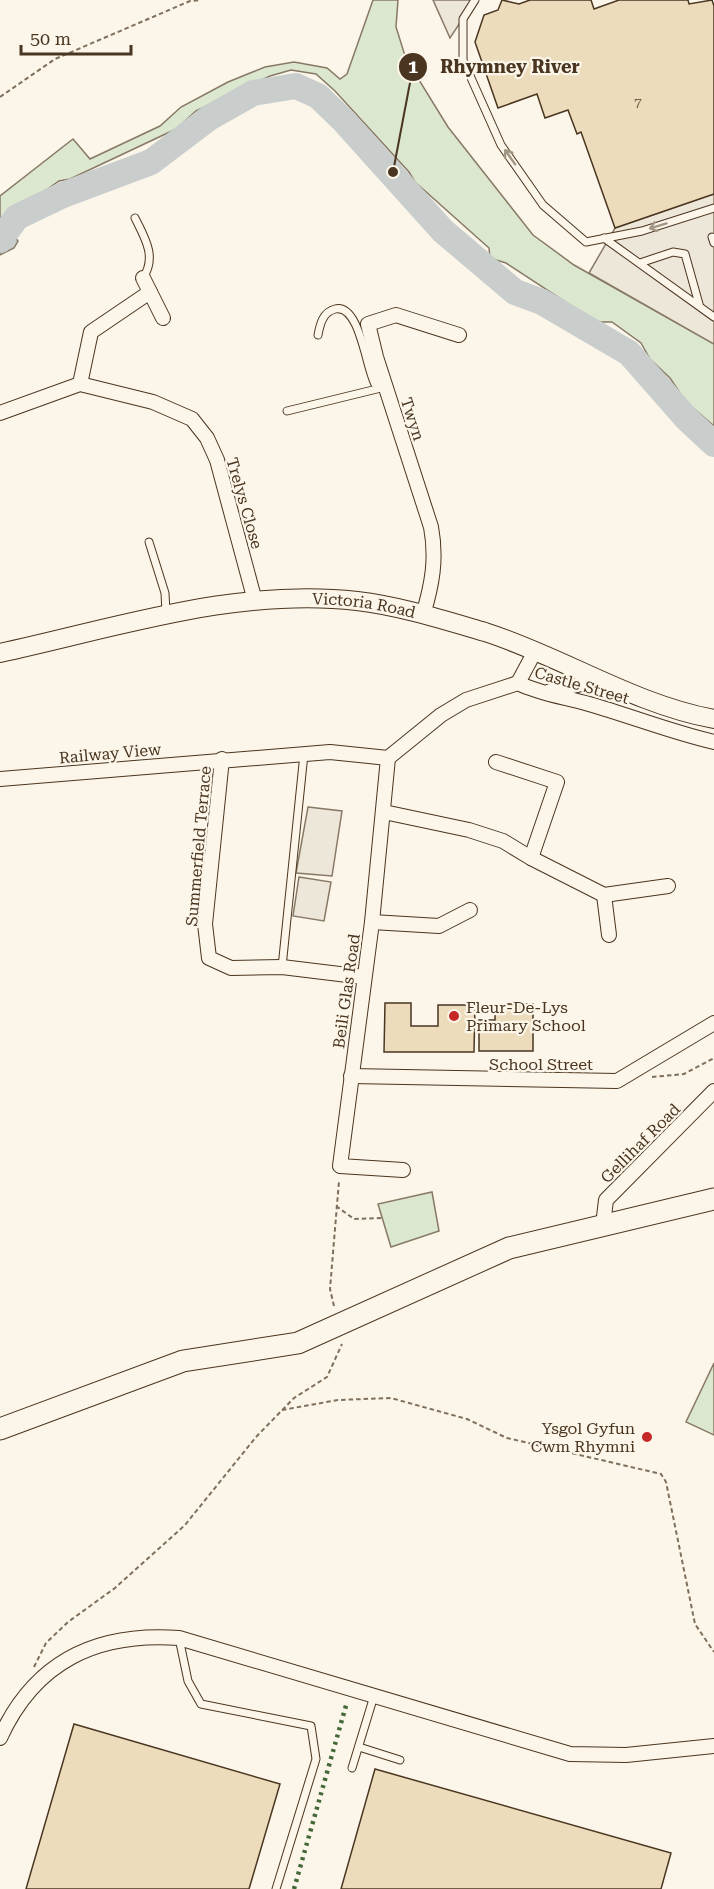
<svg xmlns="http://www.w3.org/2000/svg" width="714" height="1889" font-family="'Roboto Serif',serif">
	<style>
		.green { fill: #dce7d0; stroke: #887966; stroke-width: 1.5 }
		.parking { fill: #ede7d9; stroke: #887966; stroke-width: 1.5 }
		.water { fill: #c9cecd; stroke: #887966; stroke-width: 1.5 }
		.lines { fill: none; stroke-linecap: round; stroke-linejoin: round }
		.river { stroke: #c9cecd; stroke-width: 26 }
		.building { fill: #ecdcbc; stroke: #4a3520; stroke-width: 1.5 }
		.service-casing { stroke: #4a3520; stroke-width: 9 }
		.minor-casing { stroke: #4a3520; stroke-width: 16 }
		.secondary-casing { stroke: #4a3520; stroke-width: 20 }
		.primary-casing { stroke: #4a3520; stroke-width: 23 }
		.path { stroke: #7f6f5c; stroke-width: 2; stroke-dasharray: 4.5 3; stroke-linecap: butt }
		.service { stroke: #fbf6e9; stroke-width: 7 }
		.minor { stroke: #fbf6e9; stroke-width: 14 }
		.secondary { stroke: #fbf6e9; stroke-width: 18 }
		.primary { stroke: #fbf6e9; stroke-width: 21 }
		.hedge { stroke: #436837; stroke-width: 4.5; stroke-dasharray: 3 4.5; stroke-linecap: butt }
		.oneway { stroke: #a29684 }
		.poi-dot { fill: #c62828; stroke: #fbf6e9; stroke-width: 2 }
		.labels { text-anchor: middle; stroke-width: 4.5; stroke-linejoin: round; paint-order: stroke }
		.number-label { font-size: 14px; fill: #725f47 }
		.street-label { font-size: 16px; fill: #4a3520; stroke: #fbf6e9 }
		.poi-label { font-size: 16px; fill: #4a3520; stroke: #fbf6e9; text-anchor: start }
		.leader { fill: none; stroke: #4a3520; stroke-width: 2 }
		.callout-dot { fill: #4a3520; stroke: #fbf6e9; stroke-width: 2 }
		.mark-label { font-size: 18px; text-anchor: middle; font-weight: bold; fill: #fff }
		.callout-label { font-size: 18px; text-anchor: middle; font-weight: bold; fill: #4a3520; stroke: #fbf6e9; stroke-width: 4.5; stroke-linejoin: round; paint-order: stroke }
	</style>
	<rect width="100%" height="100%" fill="#fbf6e9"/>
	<g class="green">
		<polygon points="373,0 398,0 396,27 406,59 448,127 533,235 574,265 714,344 714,426 686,402 670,378 650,359 641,343 612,322 596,322 506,263 490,258 489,248 415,182 409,172 335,91 316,74 291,70 270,76 196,111 176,129 70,179 59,181 0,223 0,196 73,139 90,159 160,126 181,107 228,82 265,67 294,62 327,68 340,79 347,74"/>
		<polygon points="432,1192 439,1231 391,1247 378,1204"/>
		<polygon points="714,1363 714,1435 686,1422"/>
	</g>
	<g class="parking">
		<polygon points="433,0 475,0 450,38"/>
		<polygon points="714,194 714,344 589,273 615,228"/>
		<polygon points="308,807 342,811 332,876 296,873"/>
		<polygon points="299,877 331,882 324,921 293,916"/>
	</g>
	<polygon class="water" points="2,220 18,241 14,248 0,255"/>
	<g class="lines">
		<polyline class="river" points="0,240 17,217 63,195 151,162 209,118 253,93 296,86 318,96 344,121 443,231 515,292 542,302 629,353 687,419 714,444"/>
	</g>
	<g class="building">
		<polygon points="502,0 519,4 530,0 591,0 594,9 619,0 688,0 689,4 712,0 714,6 714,194 615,228 581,132 577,134 568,110 545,118 537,94 498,108 475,42 484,15 498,10"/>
		<polygon points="385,1003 411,1003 411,1026 438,1026 438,1005 475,1005 474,1052 384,1052"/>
		<polygon points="495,1004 533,1004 533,1051 479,1051 479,1020 495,1020"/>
		<polygon points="74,1724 280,1784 249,1889 26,1889"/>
		<polygon points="375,1769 671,1853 661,1889 341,1889"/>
	</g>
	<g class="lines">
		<defs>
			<g id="service">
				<polyline points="475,0 463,19 463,60 501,145 543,205 586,242 642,231 714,208"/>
				<path d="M 135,218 C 145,238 157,257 143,278"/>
				<polyline points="712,237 714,243"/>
				<polyline points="604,238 714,317"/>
				<polyline points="640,263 673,252 685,254 699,304"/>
				<path d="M 318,335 C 320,324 323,312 335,309 C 360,303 366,369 375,384 L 385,387"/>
				<polyline points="287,411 385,387"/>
				<polyline points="149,542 165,593 166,613"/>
				<polyline points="282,967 304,754"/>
				<polyline points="179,1638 188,1681 201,1704 311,1726 316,1759 276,1889"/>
				<polyline points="359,1747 400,1760"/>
				<polyline points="352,1768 374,1696"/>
			</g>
			<g id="minor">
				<polyline points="143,278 163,318"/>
				<polyline points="80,384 91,332 150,292"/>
				<polyline points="0,413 80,384 153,402 192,419 207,438 217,460 255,601"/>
				<path d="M 423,615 C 432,585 437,559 431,527 L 376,357 L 368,324 L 396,315 L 459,335"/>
				<polyline points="518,683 534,653"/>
				<polyline points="550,691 600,680"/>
				<polyline points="388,758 372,922 340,1166 403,1170"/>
				<path d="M 388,758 L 441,715 L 466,700 L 518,683 C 540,694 565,697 589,704 C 631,716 671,732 714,742"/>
				<polyline points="222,759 205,924 209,958 231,968 282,967 364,977"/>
				<polyline points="496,762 557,782 531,858"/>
				<polyline points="0,779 330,752 388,758"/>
				<polyline points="384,812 469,830 503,841 531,858 604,895 668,886"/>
				<polyline points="604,895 609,935"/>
				<polyline points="372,922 439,926 470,910"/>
				<polyline points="351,1076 617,1081 714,1023"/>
				<polyline points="603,1225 606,1200 714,1091"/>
				<path d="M 0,1738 C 35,1661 97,1632 179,1638 L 570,1754 L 626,1755 L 714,1746"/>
			</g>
			<g id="secondary">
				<path id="s1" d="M 0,653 C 116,628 237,587 357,601 C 400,606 444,620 485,632 C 563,657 633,704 714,719"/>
			</g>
			<polyline id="primary" points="0,1429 183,1361 298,1343 509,1248 714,1199"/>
		</defs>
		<use href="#service" class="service-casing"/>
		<use href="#minor" class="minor-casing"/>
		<use href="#secondary" class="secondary-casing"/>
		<use href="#primary" class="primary-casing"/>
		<g class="path">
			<polyline points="0,97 55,59 190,1 200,0"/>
			<polyline points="652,1077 684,1074 714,1058"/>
			<polyline points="336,1206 354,1219 382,1218"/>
			<polyline points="334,1306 330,1289 339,1181"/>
			<polyline points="282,1410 338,1400 391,1398 467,1419 507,1438 661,1474 666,1482 695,1624 714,1652"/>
			<polyline points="34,1667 46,1643 68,1622 115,1588 185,1525 256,1437 294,1398 327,1377 342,1344"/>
		</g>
		<use href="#service" class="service"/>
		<use href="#minor" class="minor"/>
		<use href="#secondary" class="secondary"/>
		<use href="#primary" class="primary"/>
		<polyline class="hedge" points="294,1889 347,1702"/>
	</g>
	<defs><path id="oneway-shaft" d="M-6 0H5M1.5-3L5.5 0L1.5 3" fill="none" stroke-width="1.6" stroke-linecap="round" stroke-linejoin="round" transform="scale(1.5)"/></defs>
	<g class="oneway">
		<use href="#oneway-shaft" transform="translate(510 157) rotate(-125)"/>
		<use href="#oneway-shaft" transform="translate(658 226) rotate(163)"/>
	</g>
	<g class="poi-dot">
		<circle cx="454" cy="1016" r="6"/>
		<circle cx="647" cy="1437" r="6"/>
	</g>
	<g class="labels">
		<g class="number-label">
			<text x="638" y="107">7</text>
		</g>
		<g class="street-label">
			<text transform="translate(413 419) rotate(72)" y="6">Twyn</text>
			<text transform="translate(245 503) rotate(74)" y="6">Trelys Close</text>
			<text dy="6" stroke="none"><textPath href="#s1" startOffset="370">Victoria Road</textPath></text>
			<text transform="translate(582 685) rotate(16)" y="6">Castle Street</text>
			<text transform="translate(110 753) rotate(-5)" y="6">Railway View</text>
			<text transform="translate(198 846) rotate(-85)" y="6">Summerfield Terrace</text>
			<text transform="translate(346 991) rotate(-82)" y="6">Beili Glas Road</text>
			<text x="541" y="1070">School Street</text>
			<text transform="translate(640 1143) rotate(-45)" y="6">Gellihaf Road</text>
		</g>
		<g class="poi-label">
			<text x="466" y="1013">Fleur-De-Lys<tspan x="466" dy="18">Primary School</tspan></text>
			<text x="635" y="1434" text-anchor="end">Ysgol Gyfun<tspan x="635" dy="18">Cwm Rhymni</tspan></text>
		</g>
	</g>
	<path class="leader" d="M393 172L413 67"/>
	<g class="callout-dot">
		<circle cx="393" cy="172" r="6"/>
		<circle cx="413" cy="67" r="15"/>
	</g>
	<g class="mark-label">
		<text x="413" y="73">1</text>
	</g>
	<g class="callout-label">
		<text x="510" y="73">Rhymney River</text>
	</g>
	<path d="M21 45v9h110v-9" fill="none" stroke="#4a3520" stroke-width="3"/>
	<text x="30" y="45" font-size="18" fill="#4a3520" stroke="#fbf6e9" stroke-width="4.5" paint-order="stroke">50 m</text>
</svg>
